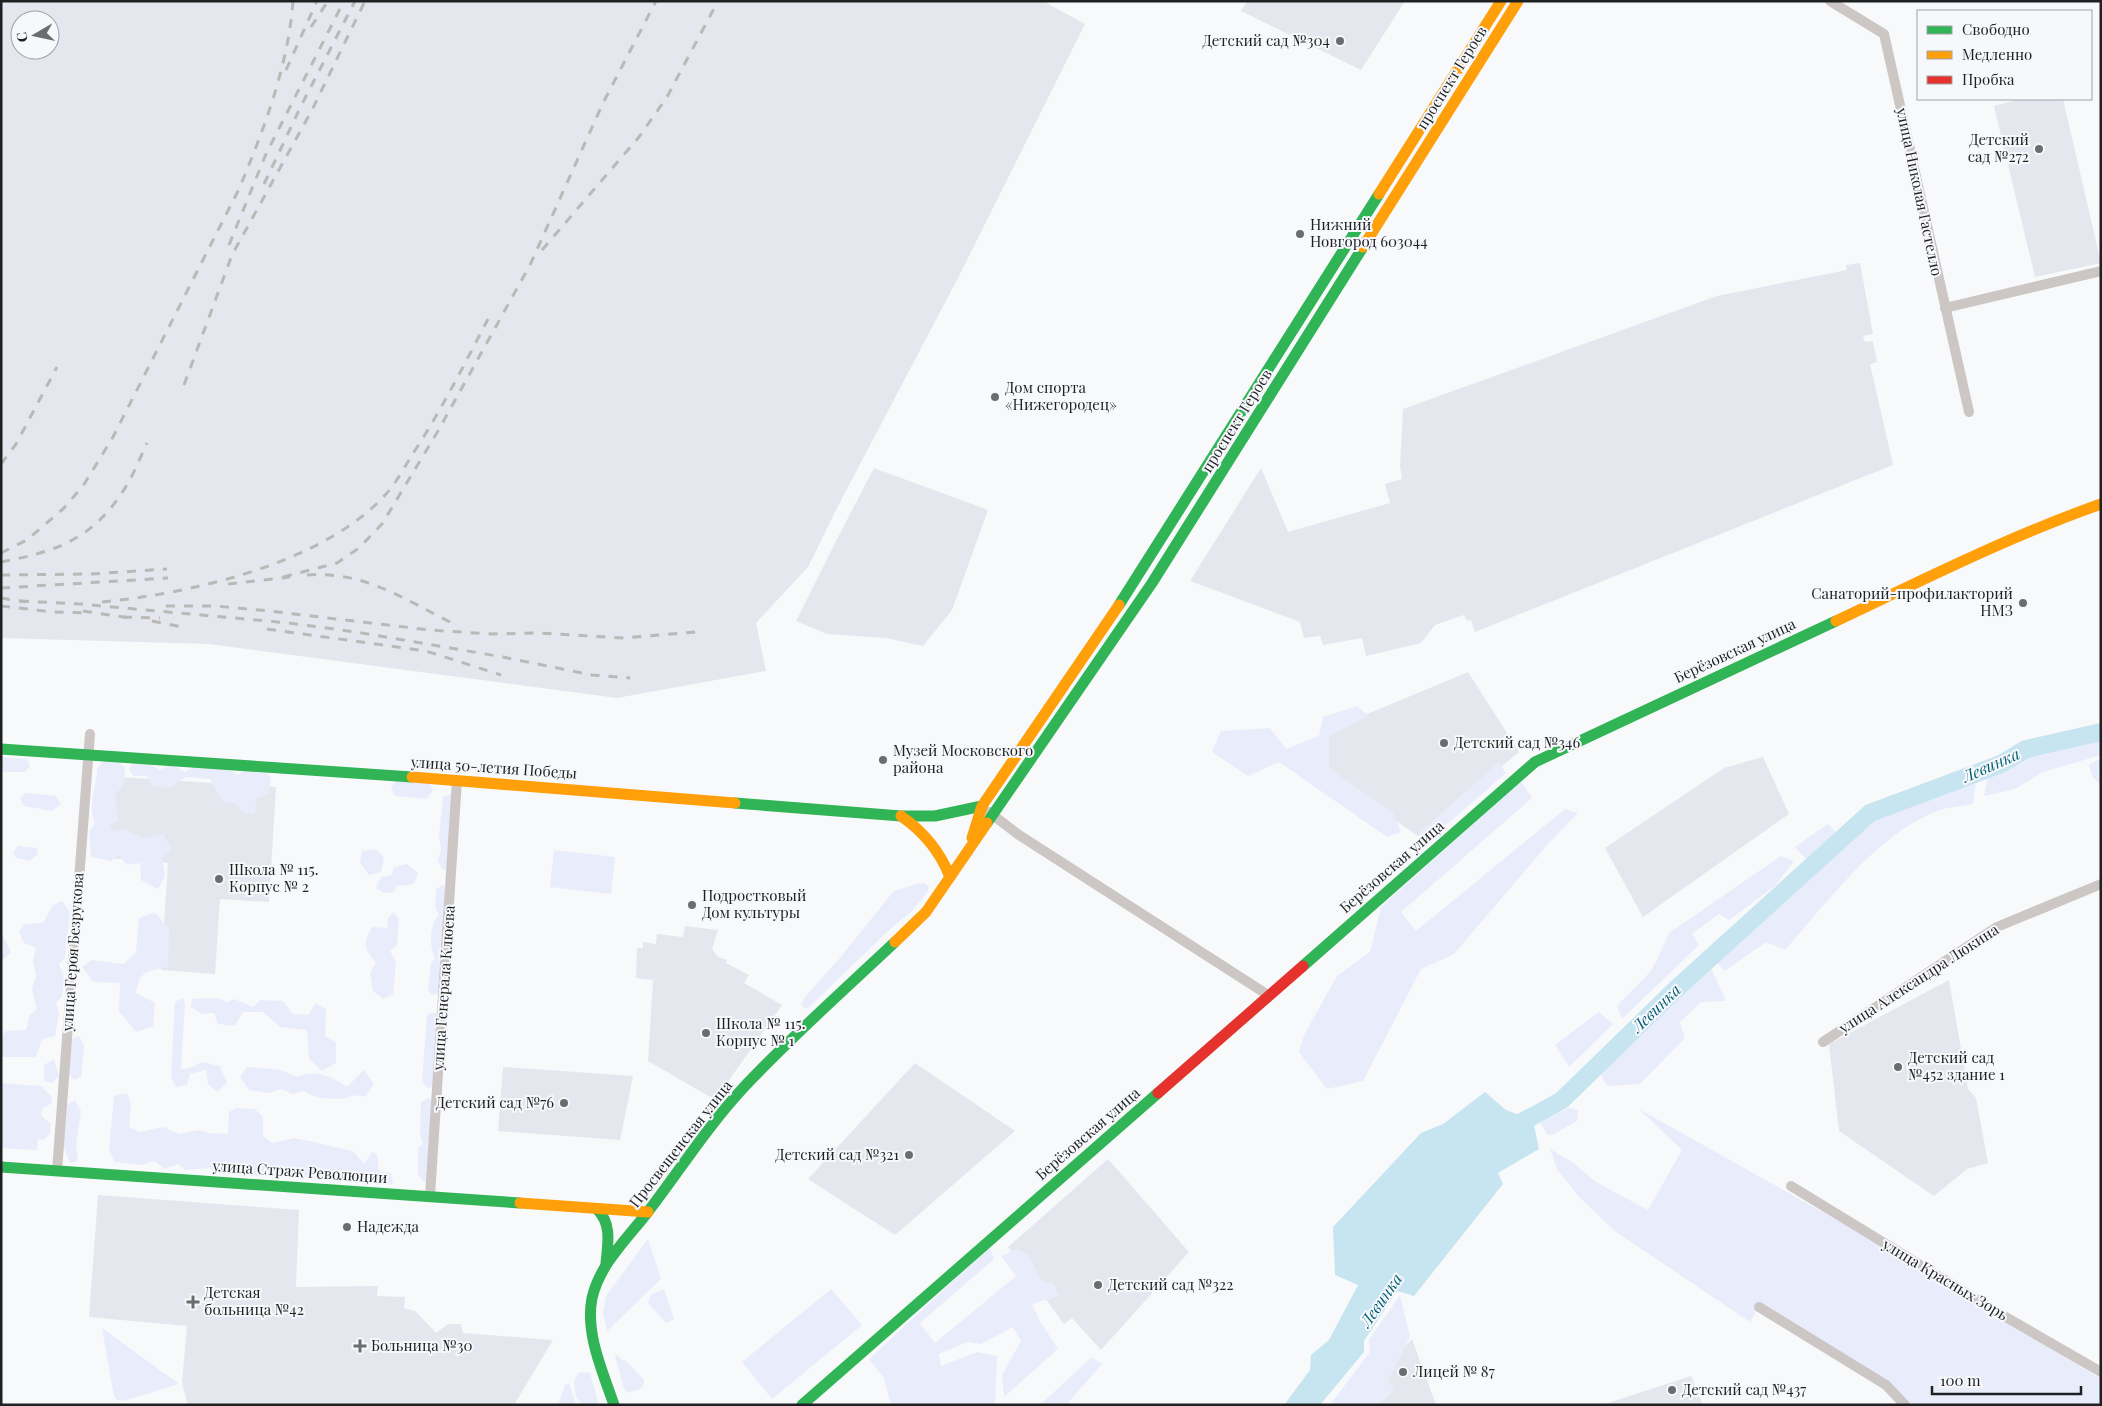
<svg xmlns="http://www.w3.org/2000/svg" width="2102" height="1406" font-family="'Playfair Display',serif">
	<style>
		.built { fill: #e5e7ee; fill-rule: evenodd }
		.green { fill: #e9edfb }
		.water { fill: #c6e5f0 }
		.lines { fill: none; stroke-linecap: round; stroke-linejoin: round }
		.river { stroke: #c6e5f0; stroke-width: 18 }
		.street { stroke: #ccc6c5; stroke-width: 10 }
		.fast { stroke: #30b455; stroke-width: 11 }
		.slow { stroke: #ff9f0a; stroke-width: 11 }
		.jam { stroke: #e5322d; stroke-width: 11 }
		.rail { stroke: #bbb8b8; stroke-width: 3; stroke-dasharray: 9 9; stroke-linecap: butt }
		.poi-dot { fill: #6b6c6d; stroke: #f7f8fc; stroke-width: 2 }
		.labels { text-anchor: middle; stroke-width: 4; stroke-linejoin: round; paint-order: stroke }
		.poi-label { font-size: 15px; fill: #1f2021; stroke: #f7f8fc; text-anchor: start }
		.street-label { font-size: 15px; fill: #1f2021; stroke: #f7f8fc }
		.water-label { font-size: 16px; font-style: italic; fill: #005f73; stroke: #f7f8fc }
	</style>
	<rect width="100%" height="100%" fill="#f8f9fb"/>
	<g class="built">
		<path d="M 1,1 L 1043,1 L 1085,24 L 959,276 L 837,508 L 808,567 L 756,623 L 766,671 L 617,698 L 209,644 L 1,638 ZM 20,20 L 50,20 L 50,50 L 20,50 Z"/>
		<polygon points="1247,1 1405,1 1361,70 1241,11"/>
		<polygon points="2019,99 2063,99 2101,263 2035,277 1994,106"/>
		<polygon points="1860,263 1873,334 1863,336 1865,342 1873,341 1877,362 1870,364 1893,465 1475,632 1471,620 1467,621 1464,615 1435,625 1421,643 1366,656 1362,638 1323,645 1320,636 1304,638 1300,622 1190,581 1261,468 1288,532 1390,503 1385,484 1402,479 1400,466 1403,409 1717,296 1847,270 1846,265"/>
		<polygon points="874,468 988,510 952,610 923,646 886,638 827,634 796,621 836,541"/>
		<polygon points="1468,672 1519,752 1418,836 1323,771 1322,733"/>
		<polygon points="1763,757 1789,814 1643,917 1605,848 1724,768"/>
		<polygon points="102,776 276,787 269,902 220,899 215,974 161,970 168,863 96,857"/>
		<polygon points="685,926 718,930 712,949 718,957 727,960 726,963 749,975 744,983 782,1005 720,1093 710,1097 648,1061 653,980 636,978 637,948 643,948 643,942 656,944 657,934 683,937"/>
		<polygon points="1949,980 1968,1089 1976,1098 1988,1163 1967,1169 1934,1196 1839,1131 1829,1044"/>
		<polygon points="915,1063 1015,1131 895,1235 808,1179"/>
		<polygon points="503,1067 633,1076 620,1140 498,1131"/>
		<polygon points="1108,1159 1189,1252 1101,1350 1072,1318 1064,1324 1008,1247"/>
		<polygon points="98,1195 299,1210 296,1287 378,1286 377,1296 405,1297 404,1308 415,1311 436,1333 448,1324 461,1324 463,1333 553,1340 514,1405 188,1405 182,1383 187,1326 89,1317"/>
		<polygon points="1412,1339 1436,1405 1353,1405"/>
		<polygon points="1691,1376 1703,1405 1602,1405"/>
	</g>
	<g class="green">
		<polygon points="1357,706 1369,716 1329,736 1329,768 1393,813 1401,832 1387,837 1279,762 1248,776 1212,752 1221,731 1270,728 1286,749 1319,736 1323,717"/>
		<polygon points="2101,736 2101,755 2043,772 2015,789 1984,796 1989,773 2030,752"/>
		<polygon points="1,757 27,759 30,766 25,772 1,772"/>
		<path d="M 106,759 L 118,761 L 125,768 L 124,784 L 115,795 L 119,820 L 109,826 L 114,832 L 123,829 L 143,838 L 163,834 L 172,850 L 162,858 L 165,876 L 158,889 L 141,880 L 140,863 L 127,865 L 119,855 L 111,861 L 91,857 L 89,832 L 95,823 C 87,801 97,789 97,769 Z"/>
		<polygon points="2101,759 2101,786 2092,776 2089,764"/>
		<path d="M 134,761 L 148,762 L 160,770 L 172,764 L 185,772 C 198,762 225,764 237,775 L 245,770 L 265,770 L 271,778 L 269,794 L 256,798 L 255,814 L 243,813 L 235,803 L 223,802 L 210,779 L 186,777 L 169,788 L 152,786 L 147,776 L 134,776 L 129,770 Z"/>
		<polygon points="1499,762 1506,773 1425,843 1420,832"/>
		<polygon points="399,778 428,781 433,791 426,799 395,796 391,787"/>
		<polygon points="1521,781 1532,798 1401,912 1416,931 1565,809 1578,813 1548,844 1454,954 1421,969 1363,1081 1327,1089 1299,1052 1304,1035 1337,976 1370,952 1381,907"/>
		<path d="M 1976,782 L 1973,804 C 1963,806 1950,807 1940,810 C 1877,833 1828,902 1785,950 L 1766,942 L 1725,971 L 1716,962 L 1872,817 L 1967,783 Z"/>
		<polygon points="25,793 56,796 61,804 52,811 24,806 20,798"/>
		<polygon points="452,793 450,868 443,870 438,861 441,850 439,836 443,797"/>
		<polygon points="1828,824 1839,835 1807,860 1795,847"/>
		<polygon points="18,846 37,848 38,854 30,861 16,858 13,852"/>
		<polygon points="376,849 384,858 381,872 369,875 360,863 362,851"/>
		<polygon points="554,850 615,857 611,894 550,887"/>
		<polygon points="1781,856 1794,861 1775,886 1729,920 1719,914 1692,934 1699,945 1622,1019 1617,1006 1650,972 1658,958 1669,933"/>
		<polygon points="407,864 418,873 414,884 397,886 394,892 384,893 376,888 381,877 392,875 394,867"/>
		<polygon points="924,883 929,886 928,891 913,910 888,931 808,1008 805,1009 801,1004 805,997 839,959 893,892 915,884"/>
		<path d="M 443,885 C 449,895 448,904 443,914 L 446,919 L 444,950 L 439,959 L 442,968 L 440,992 L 432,995 L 428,990 L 431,963 L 435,958 C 429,946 429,925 439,915 L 435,907 L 436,889 Z"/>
		<polygon points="62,901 70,912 65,958 59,964 64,977 62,997 56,1002 59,1014 55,1036 42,1039 36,1057 2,1057 1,1037 6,1031 26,1030 30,1015 37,1009 32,989 36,976 33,960 36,948 24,943 19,932 25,924 43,923 53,905"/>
		<path d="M 155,912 L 169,929 L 168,967 C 148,971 139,970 136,993 L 155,1003 L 153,1026 L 136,1032 L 119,1011 L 120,983 L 93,982 L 82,967 L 92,960 L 124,964 L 136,952 L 139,918 Z"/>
		<path d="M 393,912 L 399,918 L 397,945 L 390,951 L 396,962 L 393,994 L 383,999 L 373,991 L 370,973 L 376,962 C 363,948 363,943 372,927 L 387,928 L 388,918 Z"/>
		<polygon points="1,933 11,952 1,962"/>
		<polygon points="1710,966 1726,1001 1701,1002 1680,1022 1685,1038 1640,1084 1607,1086 1601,1075 1689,984"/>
		<polygon points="183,998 185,1004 181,1069 190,1068 202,1062 220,1066 227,1083 217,1092 208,1084 206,1070 190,1074 187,1085 176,1087 171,1077 175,1002"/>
		<polygon points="217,998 227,1002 234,999 253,1007 260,1000 283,1001 293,1014 308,1015 316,1003 326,1009 325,1036 336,1042 336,1063 322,1071 309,1059 307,1030 280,1027 263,1012 243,1012 235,1026 218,1024 214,1013 202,1014 191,1007 192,999"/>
		<polygon points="439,1012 437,1084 429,1088 422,1082 427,1014"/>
		<polygon points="1599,1012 1613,1024 1569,1067 1555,1045"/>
		<polygon points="79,1036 84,1045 81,1077 74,1080 68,1073 72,1039"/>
		<polygon points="54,1059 59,1076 52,1083 44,1081 44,1065"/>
		<path d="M 247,1067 L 281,1070 L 297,1077 C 316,1069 331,1076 347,1087 L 364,1070 L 374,1084 L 365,1097 C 356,1094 353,1096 345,1098 C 331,1100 316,1099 304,1091 L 293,1094 L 281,1089 L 269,1093 L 249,1090 L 240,1077 Z"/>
		<polygon points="1,1083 41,1086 51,1096 52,1103 42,1109 41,1116 51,1124 50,1133 44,1140 38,1139 37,1150 1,1148"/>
		<polygon points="127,1093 131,1104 129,1127 140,1132 163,1127 179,1134 200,1130 208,1133 228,1134 229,1112 236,1108 255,1109 263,1117 263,1136 272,1143 295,1138 353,1151 364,1164 372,1152 377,1154 379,1171 391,1173 393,1184 384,1185 351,1181 343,1172 330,1177 305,1178 294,1168 281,1176 268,1166 260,1176 215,1173 210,1168 185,1170 178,1164 164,1169 154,1161 142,1165 115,1162 109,1150 114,1096"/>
		<polygon points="429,1098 434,1103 433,1137 427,1143 433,1152 432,1176 424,1183 418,1174 418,1148 423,1144 420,1134 421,1102"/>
		<polygon points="75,1100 81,1111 76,1146 78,1161 70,1163 63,1146 67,1105"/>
		<polygon points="1568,1108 1578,1110 1577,1121 1554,1134 1548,1135 1539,1121"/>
		<polygon points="1639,1109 1846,1225 2101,1379 2101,1405 1905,1405 1886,1385 1759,1307 1750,1322 1616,1232 1579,1197 1557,1169 1550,1149 1572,1162 1596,1182 1648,1210 1682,1150"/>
		<polygon points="648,1239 661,1279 607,1331 603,1313 606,1296"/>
		<polygon points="990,1247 994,1259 920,1323 935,1343 1016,1276 1001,1256 1017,1249 1029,1255 1041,1280 1054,1284 1059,1296 1032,1304 1040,1321 1058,1349 1004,1397 1002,1375 1021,1341 1013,1327 981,1344 967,1342 939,1354 941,1366 977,1352 997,1356 995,1405 891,1405 884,1378 869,1359"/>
		<polygon points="664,1289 674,1319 666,1323 648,1303 651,1294"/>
		<polygon points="831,1289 862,1325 772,1399 742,1362"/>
		<polygon points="1400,1295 1410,1337 1388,1381 1394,1390 1379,1405 1330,1405 1370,1352 1369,1340"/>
		<polygon points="102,1328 179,1384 124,1401 117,1400 114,1397"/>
		<path d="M 617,1355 L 623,1361 L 625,1360 L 644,1380 C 645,1390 635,1390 627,1393 L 624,1389 L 615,1356 Z"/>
		<polygon points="1092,1357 1102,1364 1066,1405 1040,1405"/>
		<polygon points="579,1372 590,1373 599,1405 582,1405 576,1396 574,1381"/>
		<polygon points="569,1384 576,1405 558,1405 565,1385"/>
	</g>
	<polygon class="water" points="1485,1092 1506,1110 1517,1114 1527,1109 1532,1116 1539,1149 1498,1173 1503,1184 1414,1296 1397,1291 1364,1341 1364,1352 1320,1405 1284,1405 1310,1370 1311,1355 1329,1340 1358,1285 1335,1275 1333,1227 1421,1133 1443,1124"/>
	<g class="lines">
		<polyline class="river" points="1513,1130 1521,1123 1562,1100 1676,989 1870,813 2001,764 2026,749 2101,732"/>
		<g class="street">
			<polyline points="1830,1 1884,34 1969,412"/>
			<polyline points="1945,308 2101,271"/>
			<polyline points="989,812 1019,835 1268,995"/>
			<polyline points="1823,1042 1997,927 2101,884"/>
			<polyline points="57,1171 90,734"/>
			<polyline points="1791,1186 1997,1312 2101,1372"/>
			<polyline points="430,1196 457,780"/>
			<polyline points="1759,1307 1886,1385 1905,1405"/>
		</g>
		<g class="fast">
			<polyline points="1119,605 1379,194"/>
			<polyline points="1,749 412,777"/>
			<polyline points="735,803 901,816 935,816 982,806"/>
			<polyline points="987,823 1152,583 1363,247"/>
			<polyline points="1303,966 1535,762 1836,621"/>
			<polyline points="1,1167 520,1203"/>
			<path d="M 597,1209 C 612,1224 608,1243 606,1263"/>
			<path d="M 614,1405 C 603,1372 585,1334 592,1298 C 600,1264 626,1240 647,1213 C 680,1170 707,1127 744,1087 C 792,1036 844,990 895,942"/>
			<polyline points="802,1405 1158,1093"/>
		</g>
		<g class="slow">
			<polyline points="1379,194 1501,1"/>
			<polyline points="1363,247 1518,1"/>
			<path d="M 1836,621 C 1923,580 2010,536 2101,504"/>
			<polyline points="412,777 735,803"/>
			<path d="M 901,816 C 924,832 940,851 950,877"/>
			<polyline points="972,838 982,806 1119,605"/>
			<polyline points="895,942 926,912 987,823"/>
			<polyline points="520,1203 648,1212"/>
		</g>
		<polyline class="jam" points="1158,1093 1303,966"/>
		<g class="rail">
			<polyline points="311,27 328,1"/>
			<polyline points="286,70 317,1"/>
			<polyline points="264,184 302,104 355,1"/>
			<polyline points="229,245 266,154 344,1"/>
			<polyline points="542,250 639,137 667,97 718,1"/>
			<polyline points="184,385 232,255 312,110 365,1"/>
			<polyline points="1,464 16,444 57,367"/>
			<path d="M 1,553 L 27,540 L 63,509 L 83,486 L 113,437 L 239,189 C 264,129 288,67 293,1"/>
			<path d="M 1,562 C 53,552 90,541 121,494 C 132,479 139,460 147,443"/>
			<polyline points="1,575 91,574 167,569"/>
			<path d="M 307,575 C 364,571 402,598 450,622"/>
			<polyline points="283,577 337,563 359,548 382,524 438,431 530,265 603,103 656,1"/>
			<polyline points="228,584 290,577"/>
			<polyline points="1,588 168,578"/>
			<polyline points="1,598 26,602"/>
			<polyline points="20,601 80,604 289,623 356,632 503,657 592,675 630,678"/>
			<path d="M 102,602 C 194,593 332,562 392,487 C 399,477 406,465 412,455 C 441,411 464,365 488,319"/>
			<polyline points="1,606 53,612 90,613"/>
			<polyline points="166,606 216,606 269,611 430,630 491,634 538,633 624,638 696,632"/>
			<polyline points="83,611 130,618"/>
			<polyline points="123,617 160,618"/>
			<polyline points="152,621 187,628"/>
			<polyline points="267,629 426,651 501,675"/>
		</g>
	</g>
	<g class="poi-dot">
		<circle cx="1340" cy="41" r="5"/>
		<circle cx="2039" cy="149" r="5"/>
		<circle cx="1300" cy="234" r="5"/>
		<circle cx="995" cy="397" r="5"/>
		<circle cx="2023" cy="603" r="5"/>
		<circle cx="1444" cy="743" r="5"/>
		<circle cx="883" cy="760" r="5"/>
		<circle cx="219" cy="879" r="5"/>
		<circle cx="692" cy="905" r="5"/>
		<circle cx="706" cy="1033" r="5"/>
		<circle cx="1898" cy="1067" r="5"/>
		<circle cx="564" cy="1103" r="5"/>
		<circle cx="909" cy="1155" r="5"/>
		<circle cx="347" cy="1227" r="5"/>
		<circle cx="1098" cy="1285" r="5"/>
		<path d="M190.5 1294.5h5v5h5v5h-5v5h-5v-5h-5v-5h5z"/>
		<path d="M357.5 1338.5h5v5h5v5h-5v5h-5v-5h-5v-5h5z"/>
		<circle cx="1403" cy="1372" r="5"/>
		<circle cx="1672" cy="1390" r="5"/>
	</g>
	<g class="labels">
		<g class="poi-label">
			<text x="1330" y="46" text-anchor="end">Детский сад №304</text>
			<text x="2029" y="145" text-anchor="end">Детский<tspan x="2029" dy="17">сад №272</tspan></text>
			<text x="1310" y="230">Нижний<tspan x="1310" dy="17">Новгород 603044</tspan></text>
			<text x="1005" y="393">Дом спорта<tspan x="1005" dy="17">«Нижегородец»</tspan></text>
			<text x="2013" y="599" text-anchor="end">Санаторий-профилакторий<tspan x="2013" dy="17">НМЗ</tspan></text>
			<text x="1454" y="748">Детский сад №346</text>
			<text x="893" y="756">Музей Московского<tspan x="893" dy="17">района</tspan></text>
			<text x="229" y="875">Школа № 115.<tspan x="229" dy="17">Корпус № 2</tspan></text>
			<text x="702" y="901">Подростковый<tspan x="702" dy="17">Дом культуры</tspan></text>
			<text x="716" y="1029">Школа № 115.<tspan x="716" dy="17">Корпус № 1</tspan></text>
			<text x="1908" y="1063">Детский сад<tspan x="1908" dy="17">№452 здание 1</tspan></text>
			<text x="554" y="1108" text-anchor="end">Детский сад №76</text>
			<text x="899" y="1160" text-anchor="end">Детский сад №321</text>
			<text x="357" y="1232">Надежда</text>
			<text x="1108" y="1290">Детский сад №322</text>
			<text x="204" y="1298">Детская<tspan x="204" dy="17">больница №42</tspan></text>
			<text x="371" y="1351">Больница №30</text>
			<text x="1413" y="1377">Лицей № 87</text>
			<text x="1682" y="1395">Детский сад №437</text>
		</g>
		<g class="street-label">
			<text transform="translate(1452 78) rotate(-58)" y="5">проспект Героев</text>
			<text transform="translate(1919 192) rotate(78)" y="5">улица Николая Гастелло</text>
			<text transform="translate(1237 421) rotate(-58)" y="5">проспект Героев</text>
			<text transform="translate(1735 651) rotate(-25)" y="5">Берёзовская улица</text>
			<text transform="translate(494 768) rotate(4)" y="5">улица 50-летия Победы</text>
			<text transform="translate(1392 867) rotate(-41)" y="5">Берёзовская улица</text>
			<text transform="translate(73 952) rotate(-86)" y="5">улица Героя Безрукова</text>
			<text transform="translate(1919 979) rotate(-33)" y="5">улица Александра Люкина</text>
			<text transform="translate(444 988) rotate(-86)" y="5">улица Генерала Клюева</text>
			<text transform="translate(1088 1134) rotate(-41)" y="5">Берёзовская улица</text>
			<text transform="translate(681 1144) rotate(-52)" y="5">Просвещенская улица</text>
			<text transform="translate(300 1172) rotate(4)" y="5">улица Страж Революции</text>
			<text transform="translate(1945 1280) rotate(31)" y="5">улица Красных Зорь</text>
		</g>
		<g class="water-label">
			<text transform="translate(1991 765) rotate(-24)" y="6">Левинка</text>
			<text transform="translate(1656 1008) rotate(-44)" y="6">Левинка</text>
			<text transform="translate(1381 1300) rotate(-55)" y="6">Левинка</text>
		</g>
	</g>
	<rect width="2102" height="1406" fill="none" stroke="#1f2021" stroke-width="5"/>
	<rect x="1917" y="10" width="175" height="90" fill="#f7f8fc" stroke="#a1a2a4"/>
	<rect x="1927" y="26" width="25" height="8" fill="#30b455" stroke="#a1a2a4"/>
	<text x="1962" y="35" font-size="15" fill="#1f2021">Свободно</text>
	<rect x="1927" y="51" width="25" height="8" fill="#ff9f0a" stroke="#a1a2a4"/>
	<text x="1962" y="60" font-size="15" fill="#1f2021">Медленно</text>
	<rect x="1927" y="76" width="25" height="8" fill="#e5322d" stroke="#a1a2a4"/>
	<text x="1962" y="85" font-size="15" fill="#1f2021">Пробка</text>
	<g transform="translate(35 35) rotate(261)"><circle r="24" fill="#f7f8fc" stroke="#a1a2a4"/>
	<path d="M0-4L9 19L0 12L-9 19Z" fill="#6b6c6d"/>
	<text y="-8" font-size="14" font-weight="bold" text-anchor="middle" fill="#1f2021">С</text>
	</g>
	<path d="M1932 1386v8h149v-8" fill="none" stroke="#1f2021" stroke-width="2.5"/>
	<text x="1940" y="1386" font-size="15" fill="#1f2021" stroke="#f7f8fc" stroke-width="4" paint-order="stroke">100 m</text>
</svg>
